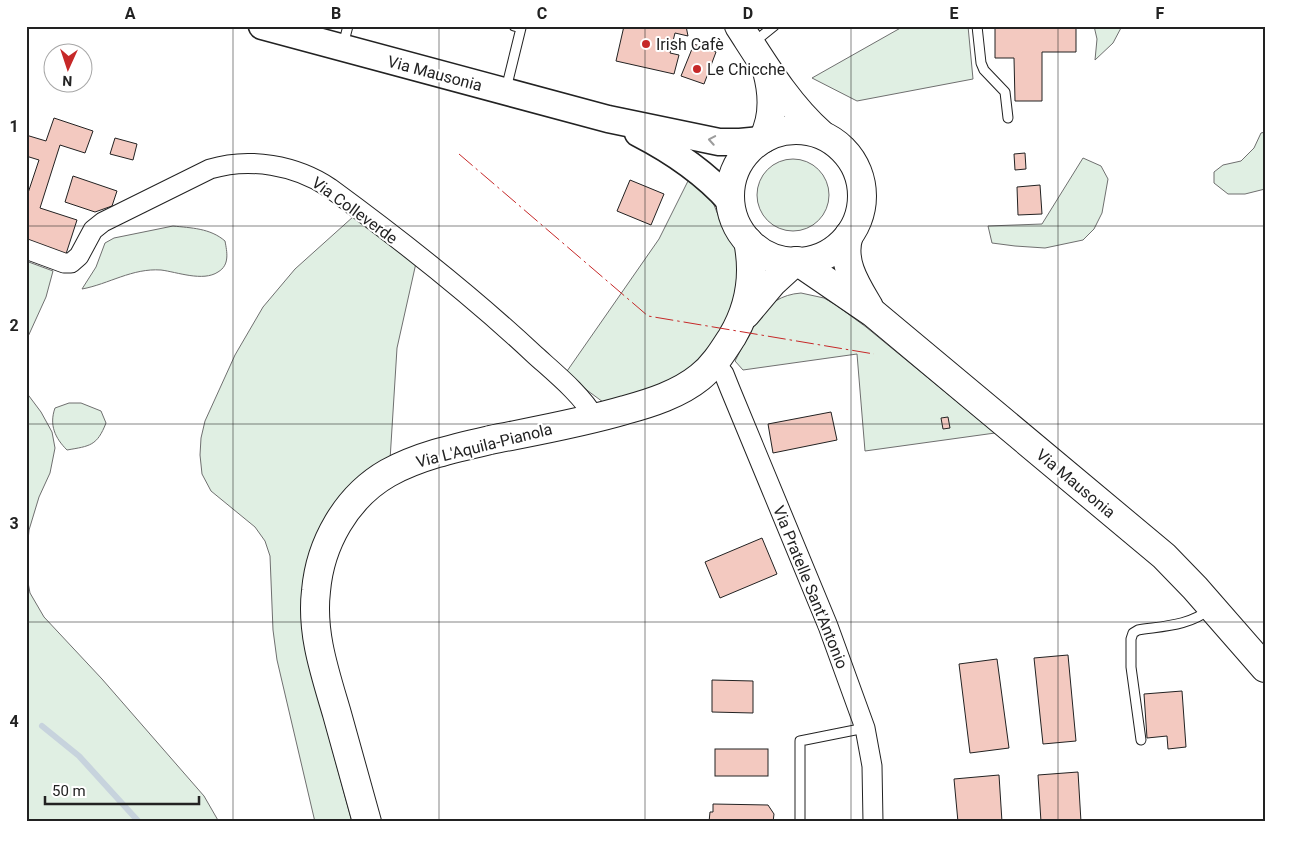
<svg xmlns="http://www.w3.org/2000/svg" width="1291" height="848" font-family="Roboto,sans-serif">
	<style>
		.green { fill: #e0efe3; stroke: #6f6f6f }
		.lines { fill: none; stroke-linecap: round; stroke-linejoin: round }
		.stream { stroke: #c7d3dd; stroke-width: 6 }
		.building { fill: #f3c9c0; stroke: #222 }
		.service-casing { stroke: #222; stroke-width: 11 }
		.minor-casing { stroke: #222; stroke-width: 21 }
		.secondary-casing { stroke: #222; stroke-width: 29 }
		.primary-casing { stroke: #222; stroke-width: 30 }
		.service { stroke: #fff; stroke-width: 9 }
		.minor { stroke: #fff; stroke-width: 19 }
		.secondary { stroke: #fff; stroke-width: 26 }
		.primary { stroke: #fff; stroke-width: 28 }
		.power { stroke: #c62828; stroke-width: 1; stroke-dasharray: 18 4 2.5 4; stroke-linecap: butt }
		.oneway { stroke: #9c9c9c }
		.grid { fill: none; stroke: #222; stroke-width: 1; stroke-opacity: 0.55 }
		.poi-dot { fill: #c62828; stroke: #fff; stroke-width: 2 }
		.labels { text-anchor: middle; stroke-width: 4; stroke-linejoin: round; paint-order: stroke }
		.poi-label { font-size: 16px; fill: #222; stroke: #fff; text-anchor: start }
		.street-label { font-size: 16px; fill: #222; stroke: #fff }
		.neatline { fill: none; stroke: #222; stroke-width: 2 }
		.grid-label { font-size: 16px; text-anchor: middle; font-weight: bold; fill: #222 }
	</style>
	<rect width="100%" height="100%" fill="#fff"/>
	<g class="green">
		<polygon points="904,26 968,26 973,79 857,101 812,78"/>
		<polygon points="1094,26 1122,26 1113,43 1095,60 1097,39"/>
		<polygon points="1265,132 1265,189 1245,194 1228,194 1214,183 1214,172 1223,165 1241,161 1254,148 1261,133"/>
		<polygon points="1083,158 1101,166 1108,179 1102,213 1094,229 1083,240 1045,248 1015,246 992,243 988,226 1042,224"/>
		<circle cx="793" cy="195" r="36"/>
		<polygon points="690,177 704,191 714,205 723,227 739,253 738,301 708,356 672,383 603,402 565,374 659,239"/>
		<polygon points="354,216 416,263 397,348 390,460 344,497 311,671 352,822 315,822 277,660 273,630 270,556 265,541 255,527 211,491 202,474 200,455 201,438 205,421 235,355 263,307 295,269"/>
		<path d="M 173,226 C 191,228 210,228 225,241 C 227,252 230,265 218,272 C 203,282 177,272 161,270 C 132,268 109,284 82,289 L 96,267 L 105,243 L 114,238 Z"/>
		<polygon points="26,261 53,271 46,297 26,341"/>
		<path d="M 801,293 L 824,298 L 836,305 L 866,327 L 995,433 L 865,451 L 857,354 L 743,370 L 735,361 C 751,331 761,296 801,293 Z"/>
		<polygon points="26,392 41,412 52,432 55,448 50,473 39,497 29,530 27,552 27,577 30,593 44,617 102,679 204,796 219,822 26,822"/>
		<path d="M 69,403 L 81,403 L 101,411 L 106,423 C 97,446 90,446 67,450 C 55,438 49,425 55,408 Z"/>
	</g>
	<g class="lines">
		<polyline class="stream" points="42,726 79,756 139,822"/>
	</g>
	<g class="building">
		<polygon points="624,26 686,26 688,36 675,33 670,53 679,55 674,74 616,61"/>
		<polygon points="1046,26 1076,26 1076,52 1042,52 1042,101 1015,101 1014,58 995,58 995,27"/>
		<polygon points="694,44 716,52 704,84 681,76"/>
		<polygon points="54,118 93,131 85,153 60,145 40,208 77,220 65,257 26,244 26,199 39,160 26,156 26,135 46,141"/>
		<polygon points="115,138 137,144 133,160 110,154"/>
		<polygon points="1025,153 1026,169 1015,170 1014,154"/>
		<polygon points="73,176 117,191 112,206 95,212 65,202"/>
		<polygon points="630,180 664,194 651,225 617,211"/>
		<polygon points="1040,185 1042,214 1018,215 1017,187"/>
		<polygon points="831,412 837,440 773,453 768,424"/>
		<polygon points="948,417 950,428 943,429 941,418"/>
		<polygon points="762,538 777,574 720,598 705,562"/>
		<polygon points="1068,655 1076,741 1043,744 1034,658"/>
		<polygon points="997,659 1009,748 970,753 959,664"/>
		<polygon points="712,680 753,681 753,713 712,712"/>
		<polygon points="1182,691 1186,747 1168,749 1167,736 1147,738 1144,694"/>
		<rect x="715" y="749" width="53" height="27"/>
		<polygon points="1078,772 1081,822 1041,822 1038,775"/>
		<polygon points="999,775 1002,822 958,822 954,779"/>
		<polygon points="713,804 768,805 774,814 773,822 709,822 710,812 713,812"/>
	</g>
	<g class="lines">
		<defs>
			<g id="service">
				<polyline points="977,26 981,63 984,70 1005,92 1008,118"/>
				<polyline points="753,43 774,26"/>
				<polyline points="343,45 348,26"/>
				<polyline points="506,89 521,28 514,26"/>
				<path d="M 1141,740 L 1131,667 L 1131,639 L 1133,633 L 1138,630 C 1163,626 1189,626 1210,609"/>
				<polyline points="800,822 800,741 865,728"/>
			</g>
			<g id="minor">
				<path d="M 26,249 L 64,263 L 71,263 L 79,256 L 93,230 L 103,222 L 210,169 C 249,157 296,165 330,188 C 401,240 471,295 535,355 C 556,374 581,394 595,418"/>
				<polyline points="715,363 724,374 730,389 828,626 865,728 872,766 873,822"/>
			</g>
			<g id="secondary">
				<polyline points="262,26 608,119 719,142 740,142 761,140"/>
				<path d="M 638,133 C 673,151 704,172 730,201"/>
			</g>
			<g id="primary">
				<path d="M 739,26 C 763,63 787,104 821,134"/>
				<circle cx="796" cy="196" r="66"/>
				<path d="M 763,139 C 774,118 773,93 767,71"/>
				<path d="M 849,235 C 840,261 856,285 869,307"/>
				<polyline points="797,261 873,313 1164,556 1195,588 1265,668"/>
				<polyline points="746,314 772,283 796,261"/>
				<path d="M 367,822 C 357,786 347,750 337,714 C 325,673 311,633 316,591 C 320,544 346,497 388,473 C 419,456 455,448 490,440 C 535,431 581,423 625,410 C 651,403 679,394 700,377 C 714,366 723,351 732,337 C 750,307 755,275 748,241"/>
			</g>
		</defs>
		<use href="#service" class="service-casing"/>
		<use href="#minor" class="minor-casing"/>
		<use href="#secondary" class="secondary-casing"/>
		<use href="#primary" class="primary-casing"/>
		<use href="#service" class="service"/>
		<use href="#minor" class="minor"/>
		<use href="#secondary" class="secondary"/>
		<use href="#primary" class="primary"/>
		<polyline class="power" points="459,154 648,316 874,354"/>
	</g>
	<defs><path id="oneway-chevron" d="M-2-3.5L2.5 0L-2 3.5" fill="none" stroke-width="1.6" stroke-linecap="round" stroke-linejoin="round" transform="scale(1.25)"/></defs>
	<use class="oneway" href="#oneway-chevron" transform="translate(712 140) rotate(-170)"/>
	<path class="grid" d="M 233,26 L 233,822M 439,26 L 439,822M 645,26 L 645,822M 851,26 L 851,822M 1058,26 L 1058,822M 26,226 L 1265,226M 26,424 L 1265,424M 26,622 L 1265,622"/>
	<g class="poi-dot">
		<circle cx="646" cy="44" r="5"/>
		<circle cx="697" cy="69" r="5"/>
	</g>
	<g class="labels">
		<g class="poi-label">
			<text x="656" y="50">Irish Cafè</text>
			<text x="707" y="75">Le Chicche</text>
		</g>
		<g class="street-label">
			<text transform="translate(435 73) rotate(15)" y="6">Via Mausonia</text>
			<text transform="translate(355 210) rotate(36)" y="6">Via Colleverde</text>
			<text transform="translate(484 445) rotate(-14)" y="6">Via L'Aquila-Pianola</text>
			<text transform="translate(1076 483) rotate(40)" y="6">Via Mausonia</text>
			<text transform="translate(811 587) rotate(68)" y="6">Via Pratelle Sant'Antonio</text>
		</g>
	</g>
	<rect width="1291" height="848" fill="none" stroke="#ffffff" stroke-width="55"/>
	<g transform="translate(68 68) rotate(183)"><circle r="24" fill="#ffffff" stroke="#a7a7a7"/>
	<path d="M0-4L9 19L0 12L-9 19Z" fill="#c62828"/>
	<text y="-8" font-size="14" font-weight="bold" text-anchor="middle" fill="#222222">N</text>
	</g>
	<path d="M45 796v8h154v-8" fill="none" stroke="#222222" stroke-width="2.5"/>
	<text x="52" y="796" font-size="15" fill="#222222" stroke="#ffffff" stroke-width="4" paint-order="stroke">50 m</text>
	<rect x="28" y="28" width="1236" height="792" class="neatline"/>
	<g class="grid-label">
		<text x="130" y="19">A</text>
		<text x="336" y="19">B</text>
		<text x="542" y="19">C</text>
		<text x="748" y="19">D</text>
		<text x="954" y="19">E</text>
		<text x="1160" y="19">F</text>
		<text x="14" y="132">1</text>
		<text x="14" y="331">2</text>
		<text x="14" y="529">3</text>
		<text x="14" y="727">4</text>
	</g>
</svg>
